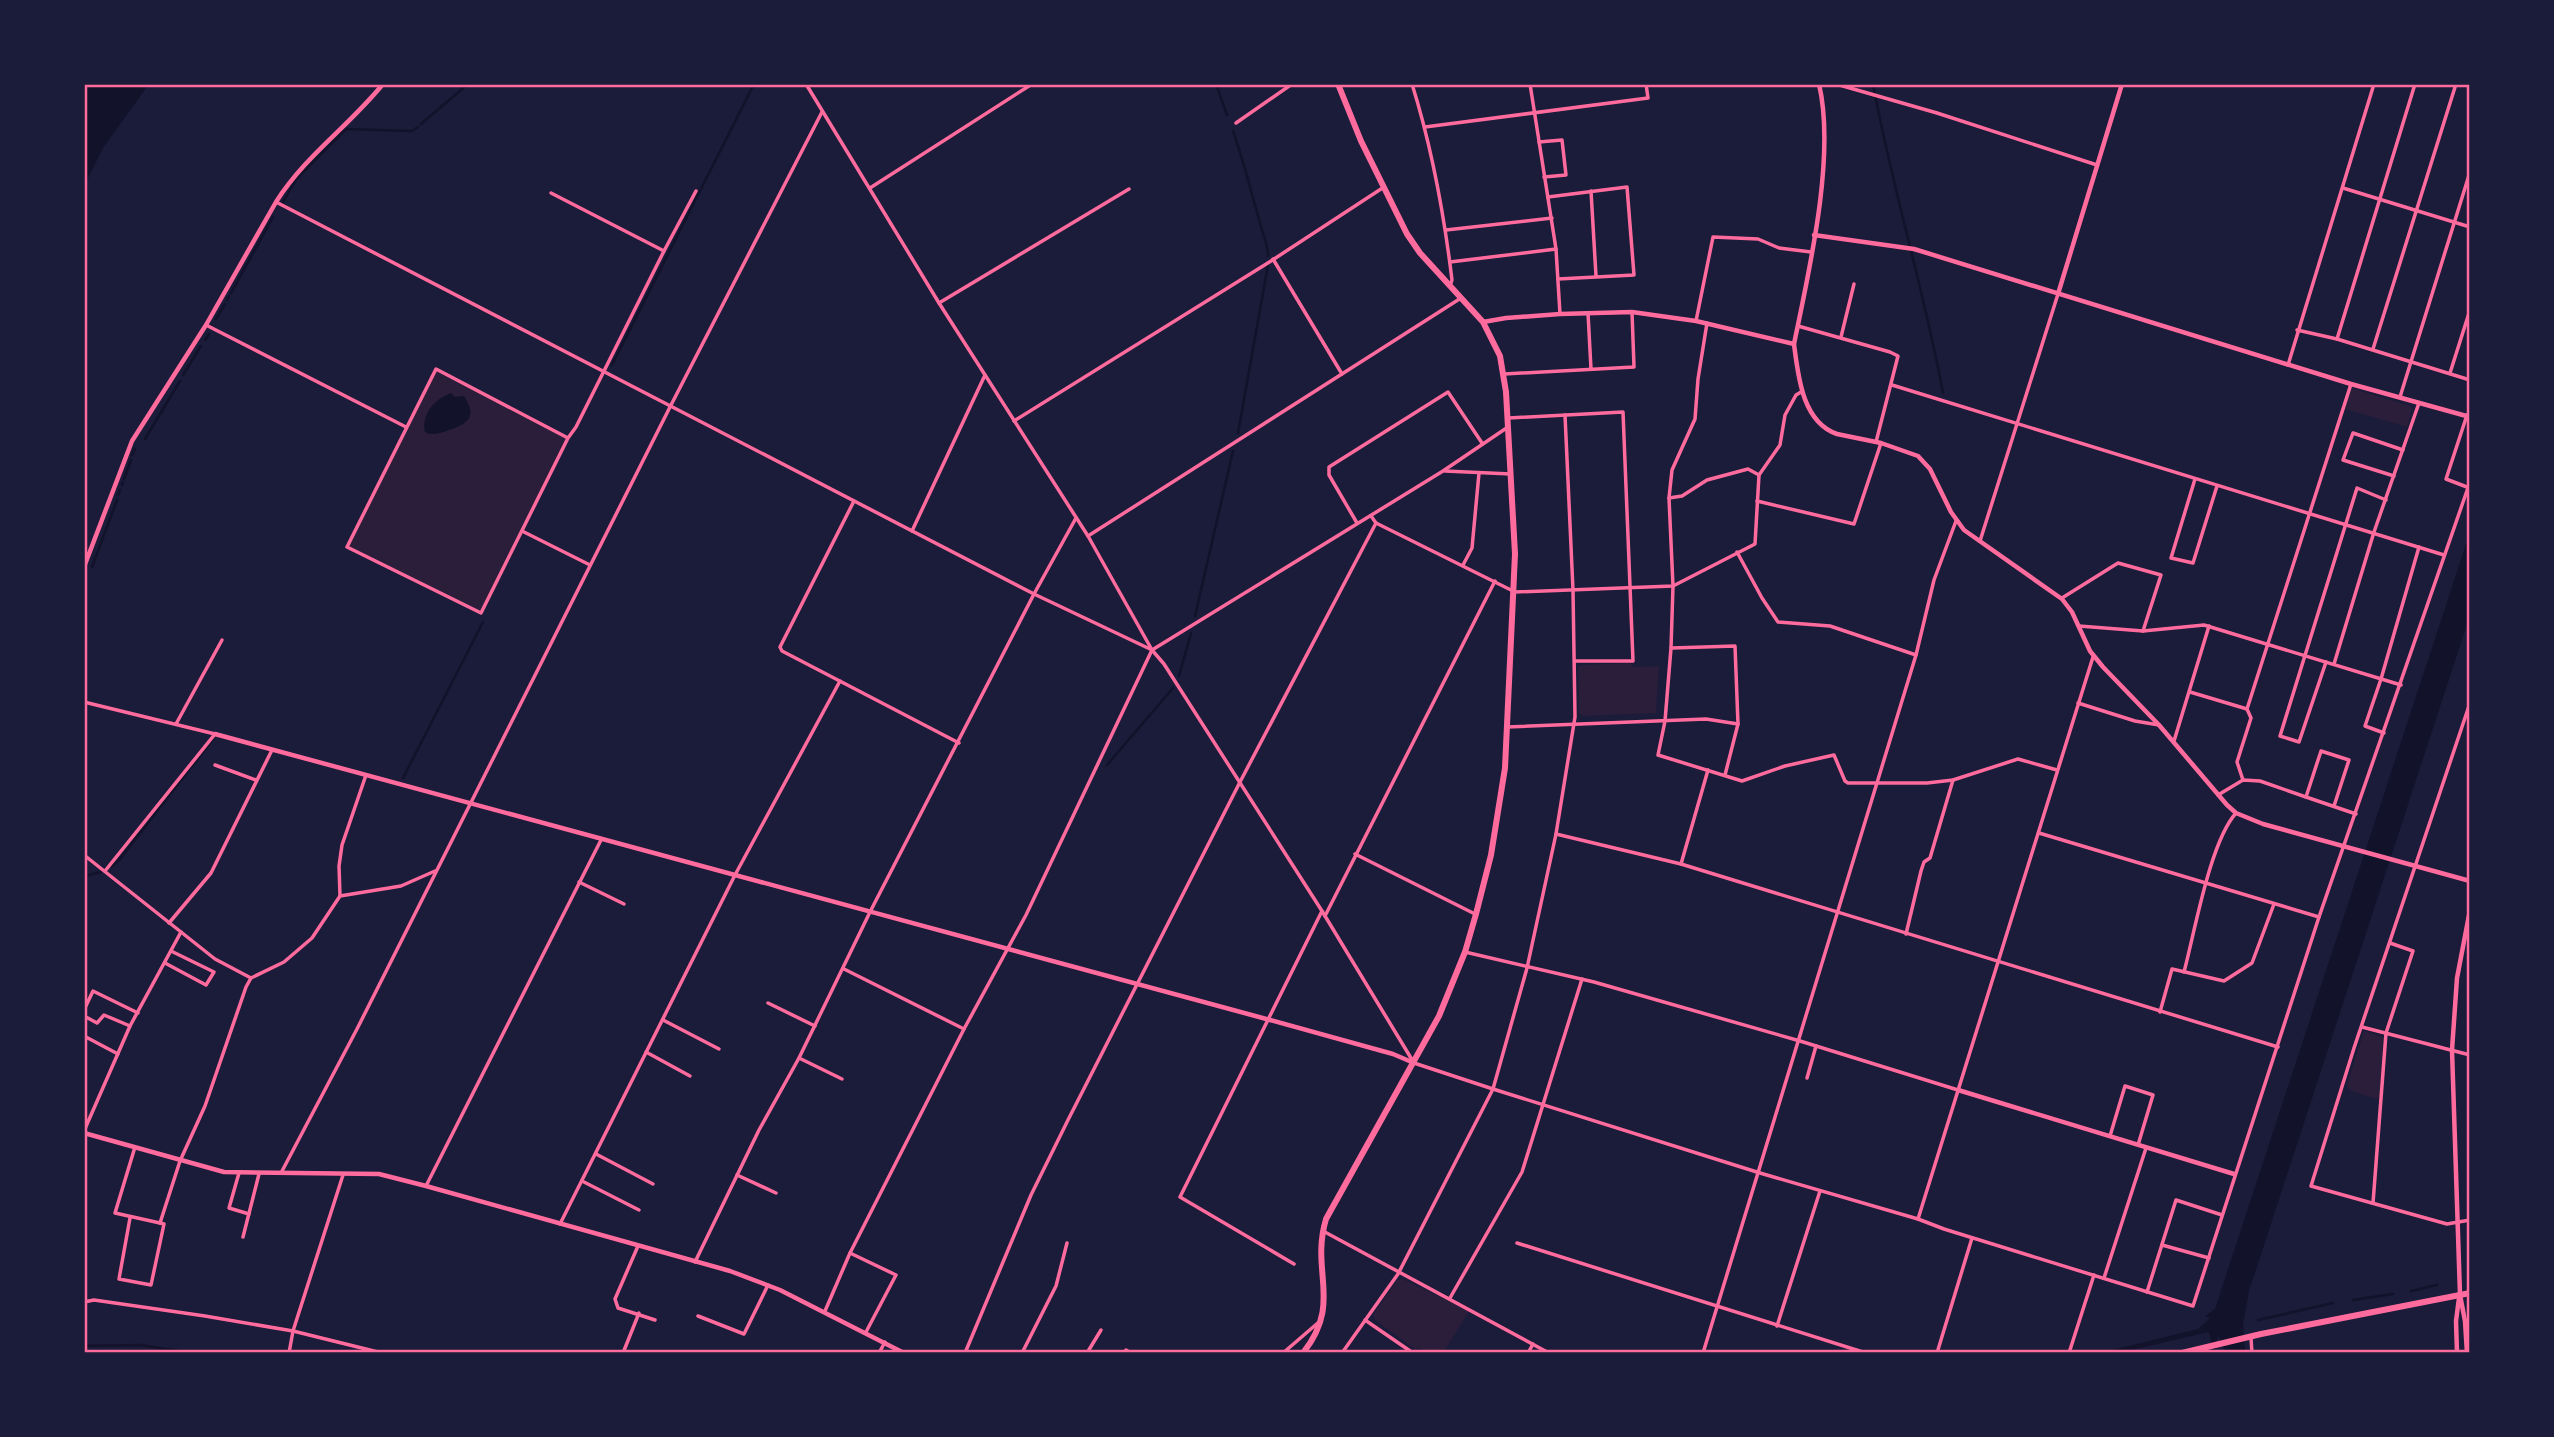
<svg xmlns="http://www.w3.org/2000/svg" width="2554" height="1437" font-family="Ubuntu,sans-serif">
	<style>
		.green { fill: #2a1e3b }
		.water { fill: #12122b }
		.lines { fill: none; stroke-linecap: round; stroke-linejoin: round }
		.stream { stroke: #12122b; stroke-width: 2.5 }
		.minor { stroke: #ff6b9d; stroke-width: 3.5 }
		.tertiary { stroke: #ff6b9d; stroke-width: 4.5 }
		.primary { stroke: #ff6b9d; stroke-width: 6 }
		.trunk { stroke: #ff6b9d; stroke-width: 6 }
		.neatline { fill: none; stroke: #ff6b9d; stroke-width: 2.5 }
	</style>
	<rect width="100%" height="100%" fill="#1b1b3a"/>
	<g class="green">
		<polygon points="436,369 568,438 481,613 347,547"/>
		<polygon points="2351,388 2410,406 2412,409 2407,427 2345,409"/>
		<polygon points="1631,663 1632,667 1659,666 1656,713 1583,716 1579,713 1578,667 1581,665"/>
		<polygon points="2364,1031 2383,1037 2380,1096 2376,1099 2349,1090 2347,1085"/>
		<polygon points="1403,1279 1469,1311 1443,1353 1427,1353 1418,1347 1416,1350 1375,1320 1373,1315 1397,1280"/>
	</g>
	<g class="water">
		<polygon points="84,84 149,84 103,148 84,186"/>
		<path d="M 451,393 L 455,397 L 464,396 C 476,415 471,422 452,429 C 443,432 433,437 425,432 C 421,414 435,399 451,393 Z"/>
		<polygon points="2470,532 2470,615 2249,1291 2243,1325 2245,1353 2226,1353 2218,1335 2215,1353 2212,1353 2210,1335 2208,1332 2119,1353 2100,1353 2198,1329 2210,1318 2205,1316 2215,1309"/>
	</g>
	<g class="lines">
		<g class="stream">
			<polyline points="1216,84 1227,115"/>
			<path d="M 1873,84 C 1892,188 1924,289 1943,393"/>
			<polyline points="421,124 468,84"/>
			<path d="M 1233,131 C 1244,162 1251,192 1260,223 C 1263,235 1268,244 1268,256"/>
			<polyline points="282,204 297,178 346,129 412,131 418,127"/>
			<polyline points="231,293 273,217"/>
			<polyline points="227,300 229,296"/>
			<polyline points="216,319 225,304"/>
			<polyline points="205,340 209,334"/>
			<polyline points="612,365 754,84"/>
			<polyline points="183,375 201,346"/>
			<polyline points="1238,433 1268,265"/>
			<polyline points="145,439 180,381"/>
			<polyline points="132,455 135,449"/>
			<polyline points="124,479 131,460"/>
			<polyline points="122,485 123,482"/>
			<polyline points="118,495 120,490"/>
			<polyline points="92,567 117,500"/>
			<polyline points="1195,616 1233,451"/>
			<polyline points="1179,676 1191,633"/>
			<polyline points="1107,765 1173,688"/>
			<polyline points="403,778 483,622"/>
			<polyline points="111,867 120,859 213,739"/>
			<polyline points="84,876 101,872"/>
			<polyline points="2411,1291 2437,1285"/>
			<polyline points="2353,1300 2393,1294"/>
			<polyline points="2258,1320 2333,1303"/>
			<polyline points="84,1346 140,1345 193,1353"/>
		</g>
		<g class="minor">
			<polyline points="806,84 939,303 1088,536 1152,650 1164,664 1322,911 1414,1063 1493,1089 1760,1173 1918,1219 1944,1229 2193,1306 2319,917 2470,482"/>
			<path d="M 1412,84 C 1432,148 1444,214 1452,280 L 1450,286"/>
			<polyline points="1530,84 1556,249 1560,314"/>
			<polyline points="1810,84 1836,84 1937,113 2097,165"/>
			<polyline points="1236,123 1292,84"/>
			<polyline points="1425,127 1648,98 1646,84"/>
			<polyline points="1539,142 1562,140 1566,175 1544,177"/>
			<polyline points="870,188 1032,84"/>
			<polyline points="2343,188 2470,227"/>
			<polyline points="1591,191 1596,276"/>
			<polyline points="551,193 664,251"/>
			<polyline points="1548,197 1627,187 1634,275 1558,279"/>
			<polyline points="276,202 1034,594 1150,649"/>
			<polyline points="1446,230 1552,218"/>
			<polyline points="1273,259 1342,374"/>
			<polyline points="1450,262 1556,249"/>
			<polyline points="939,303 1129,189"/>
			<polyline points="1588,313 1591,369"/>
			<polyline points="1696,321 1713,237 1758,239 1779,248 1811,252"/>
			<polyline points="1707,323 1698,379 1695,419 1672,470 1669,498 1673,586 1671,648 1665,721 1658,755 1742,781 1785,766 1834,755 1845,781 1848,783 1927,783 1953,780 2018,759 2057,770"/>
			<polyline points="206,325 406,427"/>
			<polyline points="1798,326 1890,352 1898,356 1876,442"/>
			<polyline points="2297,330 2337,339 2470,380"/>
			<polyline points="1841,337 1854,284"/>
			<polyline points="2337,339 2415,84"/>
			<polyline points="2373,349 2456,84"/>
			<polyline points="2288,365 2374,84"/>
			<polyline points="2450,373 2470,310"/>
			<polyline points="1504,374 1634,367 1632,312"/>
			<polyline points="1892,385 2444,555"/>
			<polyline points="2400,397 2470,172"/>
			<polyline points="2467,415 2446,479 2467,487"/>
			<polyline points="1509,418 1623,412 1633,661 1575,661"/>
			<polyline points="1014,421 1271,261 1384,187"/>
			<polyline points="568,438 436,369 347,547 481,613 568,438 576,427 664,251 696,191"/>
			<polyline points="1445,471 1511,474"/>
			<polyline points="2394,476 2343,460 2353,433 2403,450"/>
			<polyline points="2195,479 2171,558 2193,563 2217,486"/>
			<polyline points="1669,498 1682,496 1707,480 1748,469 1759,475"/>
			<polyline points="854,501 780,647 782,651 959,743"/>
			<polyline points="1757,501 1854,524 1881,443"/>
			<polyline points="1371,516 1376,523 1515,592 1673,586 1755,544 1759,475 1780,445 1785,415 1796,395 1801,392"/>
			<polyline points="1357,523 1329,475 1329,467 1448,392 1482,443"/>
			<polyline points="522,531 590,565"/>
			<polyline points="912,531 985,375"/>
			<polyline points="1088,536 1461,298"/>
			<polyline points="1980,541 2058,294"/>
			<polyline points="1737,552 1762,598 1778,622 1830,626 1916,655"/>
			<polyline points="1463,565 1472,548 1479,473"/>
			<polyline points="2062,598 2118,563 2161,575 2143,631"/>
			<polyline points="2079,626 2143,631 2204,625 2401,685"/>
			<polyline points="1672,648 1735,646 1738,724 1725,775"/>
			<polyline points="2326,662 2299,742 2280,736 2357,488 2386,500"/>
			<polyline points="2334,664 2374,532 2419,403"/>
			<polyline points="2190,692 2247,709"/>
			<polyline points="84,702 215,734 105,871"/>
			<polyline points="2078,703 2135,721 2159,725"/>
			<polyline points="2470,703 2354,1048 2311,1186 2447,1224 2470,1220"/>
			<polyline points="176,724 222,640"/>
			<polyline points="1507,727 1706,719 1738,724"/>
			<polyline points="2384,733 2365,726 2381,679 2419,547"/>
			<polyline points="2174,741 2209,626"/>
			<polyline points="215,765 256,780"/>
			<polyline points="2243,780 2237,762 2251,718 2247,709 2351,384"/>
			<polyline points="2218,795 2243,780 2260,781 2306,797"/>
			<polyline points="2334,806 2349,760 2321,751 2306,797 2356,814"/>
			<polyline points="2039,833 2319,917"/>
			<polyline points="1556,834 1681,864 2278,1047"/>
			<polyline points="1355,854 1475,914"/>
			<polyline points="84,855 215,959 251,978"/>
			<polyline points="1681,864 1708,770"/>
			<polyline points="579,882 624,904"/>
			<polyline points="340,896 401,886 435,871"/>
			<polyline points="1325,916 1495,581"/>
			<polyline points="169,923 211,873 272,750"/>
			<polyline points="1906,934 1921,871 1924,862 1930,858 1953,780"/>
			<polyline points="1465,952 1594,982 1800,1041 1958,1090"/>
			<polyline points="165,963 206,985 214,972 171,951"/>
			<polyline points="844,969 964,1029"/>
			<path d="M 2184,972 C 2195,931 2210,842 2236,813"/>
			<polyline points="768,1003 815,1026"/>
			<polyline points="84,1010 93,991 138,1013"/>
			<polyline points="2160,1012 2172,969 2224,981 2252,963 2274,904"/>
			<polyline points="84,1016 97,1023 104,1015 130,1026"/>
			<polyline points="663,1020 719,1049"/>
			<polyline points="2362,1027 2470,1055"/>
			<polyline points="84,1036 118,1054"/>
			<polyline points="646,1052 690,1076"/>
			<polyline points="799,1058 842,1079"/>
			<polyline points="1807,1078 1816,1046"/>
			<polyline points="84,1131 130,1026 181,932"/>
			<polyline points="2110,1136 2125,1086 2153,1095 2138,1145"/>
			<polyline points="135,1147 115,1213 160,1223"/>
			<polyline points="596,1154 653,1184"/>
			<polyline points="239,1173 229,1208 249,1214"/>
			<polyline points="281,1173 357,1029 670,407 822,112"/>
			<polyline points="737,1175 776,1193"/>
			<polyline points="582,1181 639,1210"/>
			<polyline points="426,1186 601,840"/>
			<polyline points="2373,1203 2386,1033 2413,951 2390,943"/>
			<polyline points="130,1218 119,1279 151,1285 164,1224 160,1223 180,1161 205,1106 246,987 251,978 284,962 312,938 340,896 339,866 342,845 366,775"/>
			<polyline points="1918,1219 2093,657"/>
			<polyline points="560,1224 735,875 840,681"/>
			<polyline points="1323,1231 1549,1353"/>
			<polyline points="243,1237 259,1174"/>
			<polyline points="1517,1243 1866,1353"/>
			<polyline points="2162,1245 2209,1258"/>
			<polyline points="638,1246 615,1299 618,1308 655,1320"/>
			<polyline points="850,1253 896,1275 866,1332"/>
			<polyline points="695,1262 759,1130 799,1058 870,912 1034,594 1076,518"/>
			<polyline points="1294,1264 1180,1197 1322,911"/>
			<polyline points="2104,1278 2146,1148"/>
			<polyline points="2147,1292 2176,1200 2222,1215"/>
			<polyline points="1450,1298 1522,1172 1582,979"/>
			<polyline points="84,1302 94,1300 205,1316 293,1331 382,1353"/>
			<polyline points="825,1311 850,1253 964,1029 1026,915 1152,650 1443,471 1508,427"/>
			<polyline points="698,1316 744,1334 768,1285"/>
			<polyline points="1365,1320 1413,1353"/>
			<polyline points="1777,1326 1820,1191"/>
			<polyline points="2251,1338 2252,1353"/>
			<polyline points="289,1353 293,1331 343,1175"/>
			<polyline points="623,1353 639,1313"/>
			<polyline points="879,1353 885,1342"/>
			<polyline points="965,1353 1031,1195 1068,1120 1240,782 1376,523"/>
			<polyline points="1022,1353 1056,1286 1067,1243"/>
			<polyline points="1087,1353 1101,1330"/>
			<polyline points="1124,1353 1126,1350 1131,1353"/>
			<polyline points="1283,1353 1319,1322"/>
			<polyline points="1342,1353 1398,1274 1493,1089 1527,968 1556,834 1575,717 1573,590 1565,415"/>
			<polyline points="1528,1353 1533,1344"/>
			<polyline points="1703,1353 1916,655 1934,580 1956,521"/>
			<polyline points="1937,1353 1972,1238"/>
			<polyline points="2069,1353 2094,1275"/>
		</g>
		<g class="tertiary">
			<polyline points="1814,235 1914,249 2351,384 2470,417"/>
			<polyline points="2058,294 2122,84"/>
			<path d="M 1483,322 L 1506,318 L 1560,314 L 1632,312 L 1696,321 L 1794,344 C 1798,375 1802,422 1837,434 L 1881,443 L 1918,456 L 1930,469 L 1951,512 L 1964,530 L 2062,599 L 2072,612 L 2090,651 L 2103,667 L 2159,725 L 2227,805 L 2236,813 L 2263,824 L 2470,881"/>
			<path d="M 1794,344 C 1809,271 1836,156 1819,84"/>
			<path d="M 84,567 L 132,441 L 206,325 L 276,202 C 305,156 349,126 383,84"/>
			<polyline points="215,734 1270,1020 1393,1054 1414,1063"/>
			<polyline points="1958,1090 2234,1174"/>
			<polyline points="84,1133 224,1172 379,1174 426,1186 730,1271 780,1290 904,1353"/>
			<polyline points="2457,1353 2456,1321 2459,1298"/>
			<polyline points="2467,1353 2465,1321 2460,1295 2452,1050 2457,978 2470,910"/>
		</g>
		<path class="primary" d="M 1303,1353 C 1343,1302 1310,1273 1326,1219 L 1439,1016 L 1465,952 L 1476,914 L 1491,855 L 1505,768 L 1515,554 L 1506,392 L 1500,356 L 1483,322 L 1420,253 L 1407,234 L 1361,141 L 1338,84"/>
		<polyline class="trunk" points="2182,1353 2261,1334 2470,1293"/>
	</g>
	<rect width="2554" height="1437" fill="none" stroke="#1b1b3a" stroke-width="172"/>
	<rect x="86" y="86" width="2382" height="1265" class="neatline"/>
</svg>
